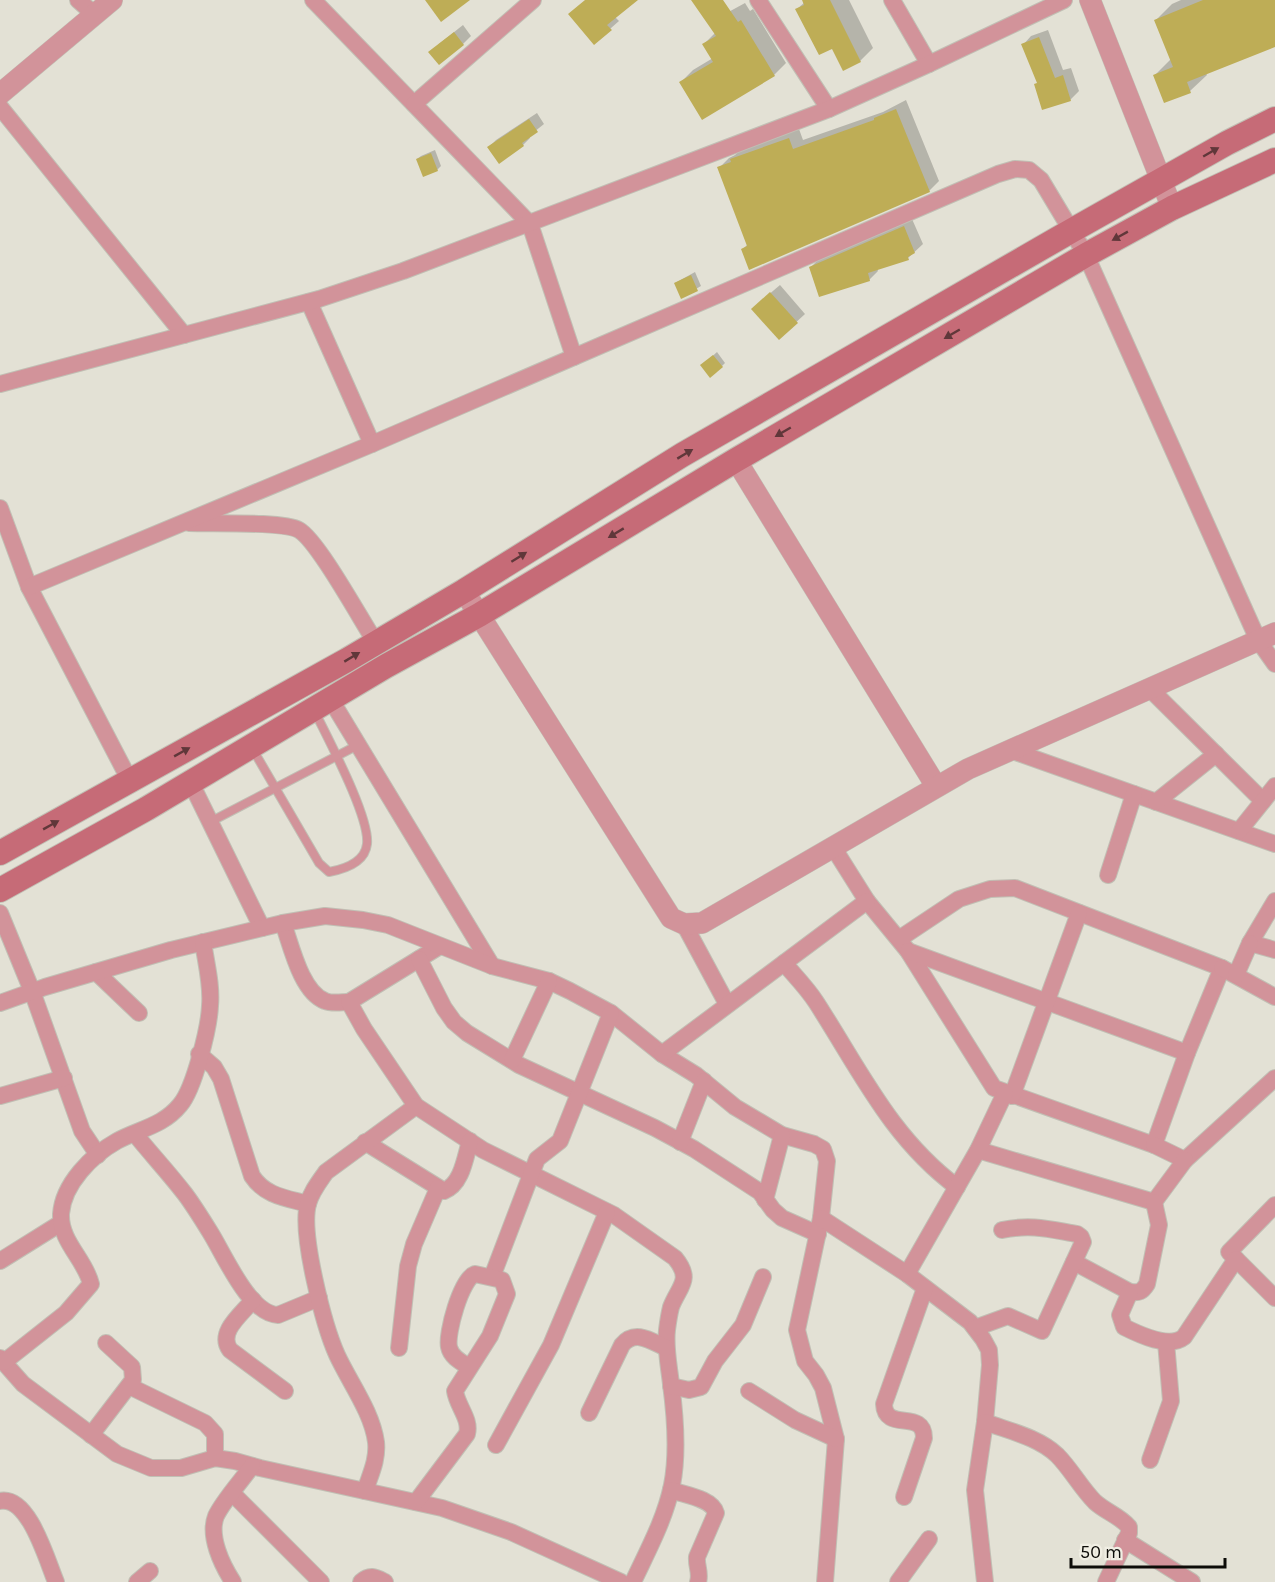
<svg xmlns="http://www.w3.org/2000/svg" width="1275" height="1582" font-family="Karla,sans-serif">
	<style>
		.shadow { fill: #0003 }
		.building { fill: #bead56 }
		.lines { fill: none; stroke-linecap: round; stroke-linejoin: round }
		.service-casing { stroke: #c1bfb4; stroke-width: 10 }
		.minor-casing { stroke: #c1bfb4; stroke-width: 18 }
		.tertiary-casing { stroke: #c1bfb4; stroke-width: 22 }
		.secondary-casing { stroke: #c1bfb4; stroke-width: 26 }
		.service { stroke: #d2939a; stroke-width: 8 }
		.minor { stroke: #d2939a; stroke-width: 16 }
		.tertiary { stroke: #d2939a; stroke-width: 21 }
		.secondary { stroke: #c66b77; stroke-width: 24 }
		.oneway { fill: #60373a }
	</style>
	<rect width="100%" height="100%" fill="#e3e1d5"/>
	<g class="shadow">
		<polygon points="586,0 636,0 615,17 619,21 594,43"/>
		<polygon points="804,0 849,0 873,48 860,61 844,69 832,47 797,9 805,2"/>
		<polygon points="1181,0 1275,0 1275,45 1206,73 1207,75 1190,91 1155,75 1171,59 1155,21 1172,4"/>
		<polygon points="745,3 750,11 753,9 786,63 774,75 681,82 693,70 713,58 704,44 715,33 723,15"/>
		<polygon points="463,25 471,36 463,44 439,44"/>
		<polygon points="1048,30 1063,70 1071,68 1079,91 1070,100 1038,82 1023,45 1031,36"/>
		<polygon points="906,100 939,181 929,191 743,249 748,244 719,168 729,158 735,155 741,149 799,129 803,140 883,112"/>
		<polygon points="537,113 544,124 529,136 530,138 523,145 489,147 496,140"/>
		<polygon points="435,150 441,166 437,170 417,159 421,156"/>
		<polygon points="912,219 923,244 908,258 877,268 878,271 869,280 811,267 819,259"/>
		<polygon points="695,272 701,286 682,297 675,283"/>
		<polygon points="780,285 805,314 779,338 761,301"/>
		<polygon points="717,352 725,363 722,366 706,362"/>
	</g>
	<g class="building">
		<polygon points="425,0 470,0 441,22"/>
		<polygon points="585,0 638,0 607,25 612,30 594,45 568,14"/>
		<polygon points="691,0 723,0 738,22 741,20 775,76 702,120 679,82 713,62 702,44 716,36"/>
		<polygon points="802,0 830,0 861,62 843,71 832,49 819,55 795,9 804,5"/>
		<polygon points="1203,0 1275,0 1275,47 1187,82 1191,93 1164,103 1153,75 1173,67 1154,20"/>
		<polygon points="454,32 464,45 439,65 428,52"/>
		<polygon points="1039,37 1055,78 1063,75 1071,101 1042,110 1034,84 1037,83 1021,44"/>
		<polygon points="896,109 930,192 749,270 741,249 747,246 717,167 731,162 730,159 789,138 793,149 874,120 874,118"/>
		<polygon points="529,119 538,132 522,143 524,146 499,164 487,147"/>
		<polygon points="431,153 438,171 423,177 416,159"/>
		<polygon points="904,226 915,253 908,257 909,260 868,273 870,281 819,297 809,267"/>
		<polygon points="691,275 698,291 681,299 674,283"/>
		<polygon points="770,292 798,323 779,340 751,309"/>
		<polygon points="713,355 723,367 710,378 700,365"/>
	</g>
	<g class="lines">
		<defs>
			<g id="service">
				<path d="M 252,748 L 319,863 L 329,872 C 345,869 365,862 367,844 C 370,817 328,739 315,712"/>
				<polyline points="210,822 358,745"/>
			</g>
			<g id="minor">
				<polyline points="78,0 95,15"/>
				<polyline points="313,0 530,224 574,357"/>
				<polyline points="758,0 829,109"/>
				<polyline points="892,0 929,64"/>
				<polyline points="414,104 533,0"/>
				<polyline points="0,107 184,335"/>
				<polyline points="309,302 372,444"/>
				<polyline points="0,384 319,299 403,271 829,109 929,64 1064,0"/>
				<polyline points="0,508 29,587 130,781"/>
				<path d="M 189,523 C 211,524 283,521 299,530 C 318,541 361,620 376,643"/>
				<polyline points="29,587 372,444 998,174 1015,169 1029,170 1041,180 1086,255 1258,640 1275,664"/>
				<polyline points="1149,688 1263,801"/>
				<polyline points="331,700 492,966"/>
				<polyline points="1010,750 1275,844"/>
				<polyline points="191,783 262,928"/>
				<polyline points="1156,802 1216,754"/>
				<polyline points="1239,831 1275,786"/>
				<polyline points="833,847 867,901 908,951 994,1088 1154,1145 1187,1053 1222,968 1015,888 990,889 959,899 899,939"/>
				<polyline points="1108,875 1134,794"/>
				<polyline points="1275,901 1250,943 1275,950"/>
				<polyline points="0,913 32,991 82,1131 98,1155"/>
				<path d="M 283,923 C 291,945 301,992 325,1001 C 332,1004 342,1002 349,1002"/>
				<polyline points="684,924 727,1004"/>
				<path d="M 440,946 L 349,1002 L 364,1029 L 416,1106 L 483,1150 L 614,1215 L 675,1258 C 693,1280 679,1286 671,1307 C 669,1315 668,1322 667,1330 C 665,1348 669,1366 671,1384 C 675,1414 678,1455 672,1485 C 665,1519 648,1550 633,1582"/>
				<polyline points="908,951 1187,1053"/>
				<polyline points="419,959 444,1008 454,1022 467,1033 519,1065 655,1128 694,1149 760,1192 773,1210 782,1218 818,1234"/>
				<path d="M 784,963 C 795,976 807,988 816,1002 C 860,1070 891,1138 957,1187"/>
				<polyline points="1222,968 1275,997"/>
				<polyline points="96,972 139,1013"/>
				<polyline points="1236,975 1250,943"/>
				<polyline points="0,1003 45,987 171,950 283,923 325,916 363,920 388,925 492,966 549,981 570,991 611,1013 662,1054 696,1075 735,1107 782,1135 814,1144 823,1149 827,1161 821,1218 797,1330 805,1361 816,1375 823,1388 836,1439 825,1582"/>
				<path d="M 199,1054 L 214,1067 L 221,1079 L 252,1176 C 265,1196 286,1198 308,1204"/>
				<polyline points="662,1054 867,901"/>
				<polyline points="512,1060 549,981"/>
				<polyline points="0,1096 64,1078"/>
				<polyline points="1012,1096 1079,913"/>
				<path d="M 135,1134 C 151,1154 169,1173 185,1194 C 194,1206 202,1219 210,1232 C 224,1254 249,1314 278,1315 L 319,1298"/>
				<path d="M 365,1142 L 444,1191 C 462,1184 465,1158 470,1141"/>
				<polyline points="680,1142 704,1081"/>
				<polyline points="1154,1145 1185,1160 1275,1078"/>
				<polyline points="978,1150 1154,1202 1185,1160"/>
				<polyline points="765,1200 782,1135"/>
				<polyline points="1275,1205 1229,1252 1275,1298"/>
				<polyline points="821,1218 907,1274 970,1322 983,1339 989,1350 990,1365 985,1422 975,1490 985,1582"/>
				<polyline points="0,1261 61,1223"/>
				<path d="M 1074,1262 L 1130,1292 C 1139,1293 1142,1292 1147,1284 L 1159,1225 L 1154,1202"/>
				<polyline points="907,1274 978,1150 1005,1093"/>
				<polyline points="492,1277 537,1159 560,1141 611,1013"/>
				<path d="M 1130,1292 L 1120,1315 L 1124,1327 C 1140,1335 1169,1349 1184,1337 L 1236,1259"/>
				<path d="M 253,1300 C 242,1314 217,1332 230,1350 L 285,1391"/>
				<path d="M 975,1328 L 1008,1316 L 1042,1331 L 1083,1242 L 1081,1237 L 1077,1234 C 1048,1229 1031,1224 1002,1230"/>
				<polyline points="399,1348 408,1266 414,1244 438,1188"/>
				<polyline points="0,1358 23,1384 117,1454 151,1468 181,1468 215,1458 235,1461 260,1468 442,1508 511,1532 621,1582"/>
				<path d="M 4,1362 L 66,1313 L 91,1284 C 85,1259 60,1242 61,1214 C 63,1184 92,1155 117,1141 C 139,1129 163,1126 180,1105 C 194,1089 209,1028 210,1006 C 212,985 206,963 203,942"/>
				<polyline points="129,1386 205,1423 215,1434 215,1458"/>
				<polyline points="671,1386 689,1390 701,1387 715,1361 743,1325 763,1277"/>
				<polyline points="749,1391 795,1420 836,1439"/>
				<path d="M 589,1413 L 622,1345 C 635,1329 651,1341 666,1348"/>
				<path d="M 985,1422 C 1009,1431 1038,1437 1057,1455 C 1071,1469 1081,1488 1095,1502 C 1106,1512 1120,1516 1129,1527 L 1129,1533 L 1106,1582"/>
				<polyline points="91,1435 133,1380 132,1367 106,1343"/>
				<polyline points="496,1445 551,1345 607,1212"/>
				<polyline points="1150,1460 1171,1401 1166,1342"/>
				<path d="M 671,1490 C 684,1495 712,1498 716,1513 L 697,1557 C 696,1566 701,1573 698,1582"/>
				<path d="M 365,1491 C 370,1475 378,1460 376,1442 C 372,1412 350,1383 337,1355 C 324,1326 300,1234 308,1204 C 311,1192 319,1182 326,1172 L 416,1106"/>
				<polyline points="232,1493 321,1582"/>
				<path d="M 904,1497 L 924,1438 C 924,1408 885,1433 884,1404 L 925,1288"/>
				<path d="M 0,1501 C 29,1495 47,1561 56,1582"/>
				<path d="M 416,1502 L 467,1434 C 471,1419 457,1406 455,1391 L 490,1336 L 507,1294 L 502,1280 L 475,1274 C 461,1279 446,1334 449,1347 C 451,1357 461,1362 469,1367"/>
				<polyline points="1125,1540 1192,1582"/>
				<polyline points="137,1582 150,1571"/>
				<path d="M 233,1582 C 222,1565 208,1536 216,1516 C 223,1501 242,1480 252,1466"/>
				<path d="M 361,1582 C 370,1574 375,1577 385,1582"/>
				<polyline points="898,1582 929,1539"/>
			</g>
			<g id="tertiary">
				<polyline points="1090,0 1172,208"/>
				<polyline points="0,94 112,0"/>
				<polyline points="736,460 936,786"/>
				<polyline points="464,591 671,918 684,924 702,923 968,769 1275,633"/>
			</g>
			<g id="secondary">
				<polyline points="0,853 347,660 464,591 682,455 1071,231 1227,143 1275,119"/>
				<polyline points="0,890 146,809 386,666 479,615 736,460 1086,255 1172,208 1275,160"/>
			</g>
		</defs>
		<use href="#service" class="service-casing"/>
		<use href="#minor" class="minor-casing"/>
		<use href="#tertiary" class="tertiary-casing"/>
		<use href="#secondary" class="secondary-casing"/>
		<use href="#service" class="service"/>
		<use href="#minor" class="minor"/>
		<use href="#tertiary" class="tertiary"/>
		<use href="#secondary" class="secondary"/>
	</g>
	<defs><path id="oneway-solid" d="M-6-.8H1V-3.2L6.5 0L1 3.2V.8H-6Z" transform="scale(1.5)"/></defs>
	<g class="oneway">
		<use href="#oneway-solid" transform="translate(1211 152) rotate(-30)"/>
		<use href="#oneway-solid" transform="translate(1120 236) rotate(151)"/>
		<use href="#oneway-solid" transform="translate(952 334) rotate(150)"/>
		<use href="#oneway-solid" transform="translate(783 432) rotate(150)"/>
		<use href="#oneway-solid" transform="translate(685 454) rotate(-31)"/>
		<use href="#oneway-solid" transform="translate(616 533) rotate(149)"/>
		<use href="#oneway-solid" transform="translate(519 557) rotate(-32)"/>
		<use href="#oneway-solid" transform="translate(352 657) rotate(-31)"/>
		<use href="#oneway-solid" transform="translate(182 752) rotate(-29)"/>
		<use href="#oneway-solid" transform="translate(51 825) rotate(-29)"/>
	</g>
	<path d="M1071 1558v9h154v-9" fill="none" stroke="#0d0c08" stroke-width="3"/>
	<text x="1080" y="1558" font-size="18" fill="#0d0c08" stroke="#f0eee3" stroke-width="4.5" paint-order="stroke">50 m</text>
</svg>
